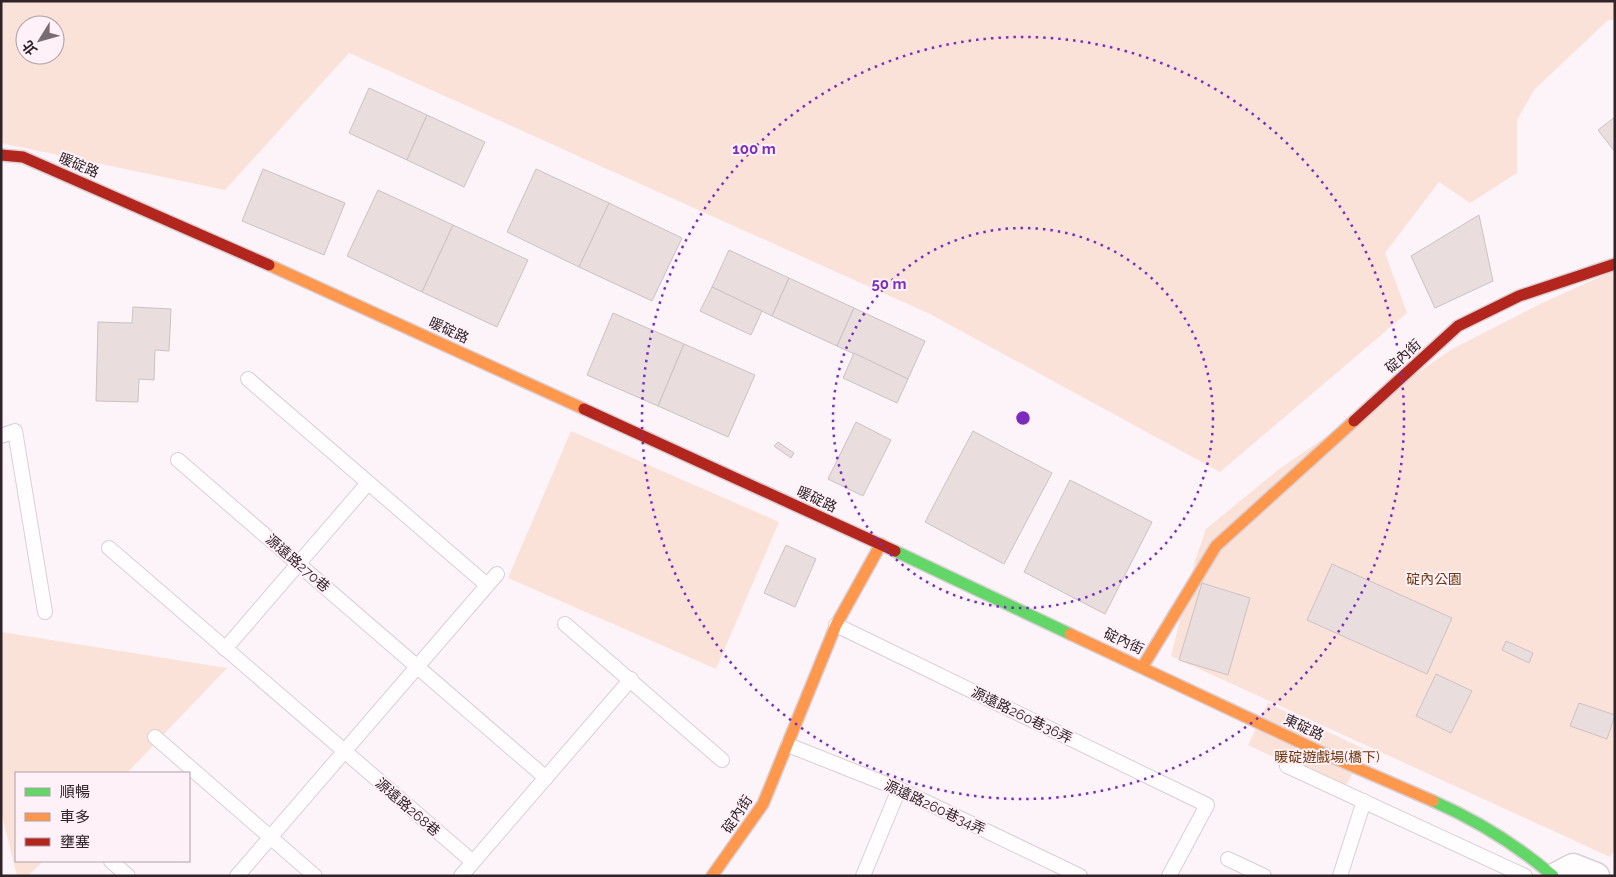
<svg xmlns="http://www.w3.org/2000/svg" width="1616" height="877" font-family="Raleway,'Noto Sans TC',sans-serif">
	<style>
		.green { fill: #fae2d8; fill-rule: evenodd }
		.building { fill: #e9ddde; stroke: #ccc2c3 }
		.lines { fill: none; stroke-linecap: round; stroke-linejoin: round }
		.lane-casing { stroke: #d9cfd4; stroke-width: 16 }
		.street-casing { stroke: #d9cfd4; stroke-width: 29 }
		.fast-casing { stroke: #d9cfd4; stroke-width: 14 }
		.slow-casing { stroke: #d9cfd4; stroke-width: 14 }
		.jam-casing { stroke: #d9cfd4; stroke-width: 14 }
		.lane { stroke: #fffdfe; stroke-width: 14 }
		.street { stroke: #fffdfe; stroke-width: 26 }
		.fast { stroke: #63d668; stroke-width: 11 }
		.slow { stroke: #ff974d; stroke-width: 11 }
		.jam { stroke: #b3261e; stroke-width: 11 }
		.ring { fill: none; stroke: #7b2cbf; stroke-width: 2.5; stroke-dasharray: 2.5 5 }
		.labels { text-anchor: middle; stroke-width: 4; stroke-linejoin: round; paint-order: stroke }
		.street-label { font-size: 14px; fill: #2f2329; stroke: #fff1f7 }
		.park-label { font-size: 14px; fill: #6d380e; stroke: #fff1f7 }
		.centre { fill: #7b2cbf; stroke: #fff1f7; stroke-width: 2.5 }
		.ring-label { font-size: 15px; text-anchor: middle; font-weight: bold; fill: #7b2cbf; stroke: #fff1f7; stroke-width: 4; stroke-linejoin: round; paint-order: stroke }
	</style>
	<rect width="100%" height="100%" fill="#fcf4f8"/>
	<g class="green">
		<path d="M 1,1 L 1615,1 L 1615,20 L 1608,20 L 1534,90 L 1517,120 L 1517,173 L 1470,203 L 1439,182 L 1385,253 L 1407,313 L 1220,472 L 930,314 L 349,53 L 225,190 L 1,143 ZM 25,25 L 55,25 L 55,55 L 25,55 Z"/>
		<polygon points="1615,270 1615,849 1610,857 1171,656 1195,561 1206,529 1278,470 1452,349 1540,304"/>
		<polygon points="571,431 779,522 716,669 508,578"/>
		<polygon points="1,632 227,668 127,773 16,773 16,861 43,861 28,876 17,876 1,812"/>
		<polygon points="1268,703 1364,749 1344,790 1248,745"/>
	</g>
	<g class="building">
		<polygon points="369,88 427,115 407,160 349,133"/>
		<polygon points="427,115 485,142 464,187 407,160"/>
		<polygon points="1615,117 1615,152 1598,130"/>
		<polygon points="263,169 345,203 324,255 242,221"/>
		<polygon points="536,169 609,203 579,267 507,232"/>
		<polygon points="378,190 453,225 422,292 347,256"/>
		<polygon points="609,203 682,238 652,301 579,267"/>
		<polygon points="1479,215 1493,281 1435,308 1411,256"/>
		<polygon points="453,225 528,260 497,327 422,292"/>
		<polygon points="729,250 789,278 772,316 712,287"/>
		<polygon points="789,278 854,308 837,346 772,316"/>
		<polygon points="712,287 762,311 751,335 700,311"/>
		<polygon points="133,307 171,309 169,351 155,350 154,380 139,379 138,402 96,401 98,322 132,323"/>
		<polygon points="854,308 925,341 908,379 837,346"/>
		<polygon points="613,313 684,344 658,406 587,375"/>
		<polygon points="684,344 755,375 728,437 658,406"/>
		<polygon points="854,353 908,379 897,403 843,378"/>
		<polygon points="856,422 891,440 863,496 828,479"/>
		<polygon points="973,431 1052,473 1004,564 925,522"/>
		<polygon points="778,442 794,453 791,458 774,446"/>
		<polygon points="1070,480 1152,522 1105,614 1024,572"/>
		<polygon points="786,545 816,559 795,607 764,593"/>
		<polygon points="1332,564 1452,618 1427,674 1307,620"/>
		<polygon points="1202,583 1250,598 1228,675 1179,660"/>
		<polygon points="1506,641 1533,653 1529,663 1502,650"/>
		<polygon points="1436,674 1472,691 1451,733 1416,716"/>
		<polygon points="1579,703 1615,715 1607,739 1570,726"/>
	</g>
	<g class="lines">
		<defs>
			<g id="lane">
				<polyline points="248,379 487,585"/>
				<polyline points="1,436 15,431 45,612"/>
				<polyline points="178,460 546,778"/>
				<polyline points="109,548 473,862"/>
				<polyline points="565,624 722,760"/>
				<polyline points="836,625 1207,805 1169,876"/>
				<polyline points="225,649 368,483"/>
				<polyline points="155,737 315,876"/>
				<polyline points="788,745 899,789 1080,876"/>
				<polyline points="1287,766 1525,876"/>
				<polyline points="1228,859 1264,876"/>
				<polyline points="111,861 128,876"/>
				<polyline points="237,876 497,574"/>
				<polyline points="461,876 631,679"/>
				<polyline points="863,876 899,789"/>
				<polyline points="1340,876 1364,801"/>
			</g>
			<polyline id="street" points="1556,876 1573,867 1596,876"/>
			<g id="fast">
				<polyline points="895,551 1070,634"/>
				<path d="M 1433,801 C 1476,820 1517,845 1553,876"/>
			</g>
			<g id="slow">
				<polyline points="269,265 584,409"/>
				<polyline points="1070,634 1325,754 1433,801"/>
				<polyline points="1143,666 1216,546 1354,421"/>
				<polyline points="712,876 763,804 836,625 881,544"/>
			</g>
			<g id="jam">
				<polyline points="1,155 23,157 269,265"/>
				<polyline points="584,409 895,551"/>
				<polyline points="1354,421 1458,326 1519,296 1615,264"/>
			</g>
		</defs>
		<use href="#lane" class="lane-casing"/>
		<use href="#street" class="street-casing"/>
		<use href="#fast" class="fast-casing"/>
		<use href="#slow" class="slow-casing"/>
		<use href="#jam" class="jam-casing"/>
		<use href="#lane" class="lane"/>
		<use href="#street" class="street"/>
		<use href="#fast" class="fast"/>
		<use href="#slow" class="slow"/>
		<use href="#jam" class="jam"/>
	</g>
	<g class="ring">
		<circle cx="1023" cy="418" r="190"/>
		<circle cx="1023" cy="418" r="381"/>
	</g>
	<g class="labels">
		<g class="street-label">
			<text transform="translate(79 165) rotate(23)" y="5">暖碇路</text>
			<text transform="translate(449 330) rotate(25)" y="5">暖碇路</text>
			<text transform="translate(1403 356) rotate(-42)" y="5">碇內街</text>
			<text transform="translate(817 499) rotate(25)" y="5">暖碇路</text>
			<text transform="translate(298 563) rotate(41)" y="5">源遠路270巷</text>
			<text transform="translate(1124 641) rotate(25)" y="5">碇內街</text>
			<text transform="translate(1022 715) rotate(26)" y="5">源遠路260巷36弄</text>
			<text transform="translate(1304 727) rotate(25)" y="5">東碇路</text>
			<text transform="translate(408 807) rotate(41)" y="5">源遠路268巷</text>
			<text transform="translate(935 807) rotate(25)" y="5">源遠路260巷34弄</text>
			<text transform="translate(737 814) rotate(-56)" y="5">碇內街</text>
		</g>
		<g class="park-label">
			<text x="1434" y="584">碇內公園</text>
			<text x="1327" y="762">暖碇遊戲場(橋下)</text>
		</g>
	</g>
	<circle cx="1023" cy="418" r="8" class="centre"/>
	<g class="ring-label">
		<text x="754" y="154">100 m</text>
		<text x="889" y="289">50 m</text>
	</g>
	<rect width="1616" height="877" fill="none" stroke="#2f2329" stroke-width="5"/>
	<rect x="15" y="772" width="175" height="90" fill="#fff1f7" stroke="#ac9fa5"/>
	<rect x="25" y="788" width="25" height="8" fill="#63d668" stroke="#ac9fa5"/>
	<text x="60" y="797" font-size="15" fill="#2f2329">順暢</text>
	<rect x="25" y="813" width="25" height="8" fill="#ff974d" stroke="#ac9fa5"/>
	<text x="60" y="822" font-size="15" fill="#2f2329">車多</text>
	<rect x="25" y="838" width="25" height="8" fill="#b3261e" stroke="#ac9fa5"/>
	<text x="60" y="847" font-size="15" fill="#2f2329">壅塞</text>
	<g transform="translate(40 40) rotate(233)"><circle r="24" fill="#fff1f7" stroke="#ac9fa5"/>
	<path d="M0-4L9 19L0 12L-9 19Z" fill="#776c71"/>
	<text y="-8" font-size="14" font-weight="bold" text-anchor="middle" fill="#2f2329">北</text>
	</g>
</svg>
